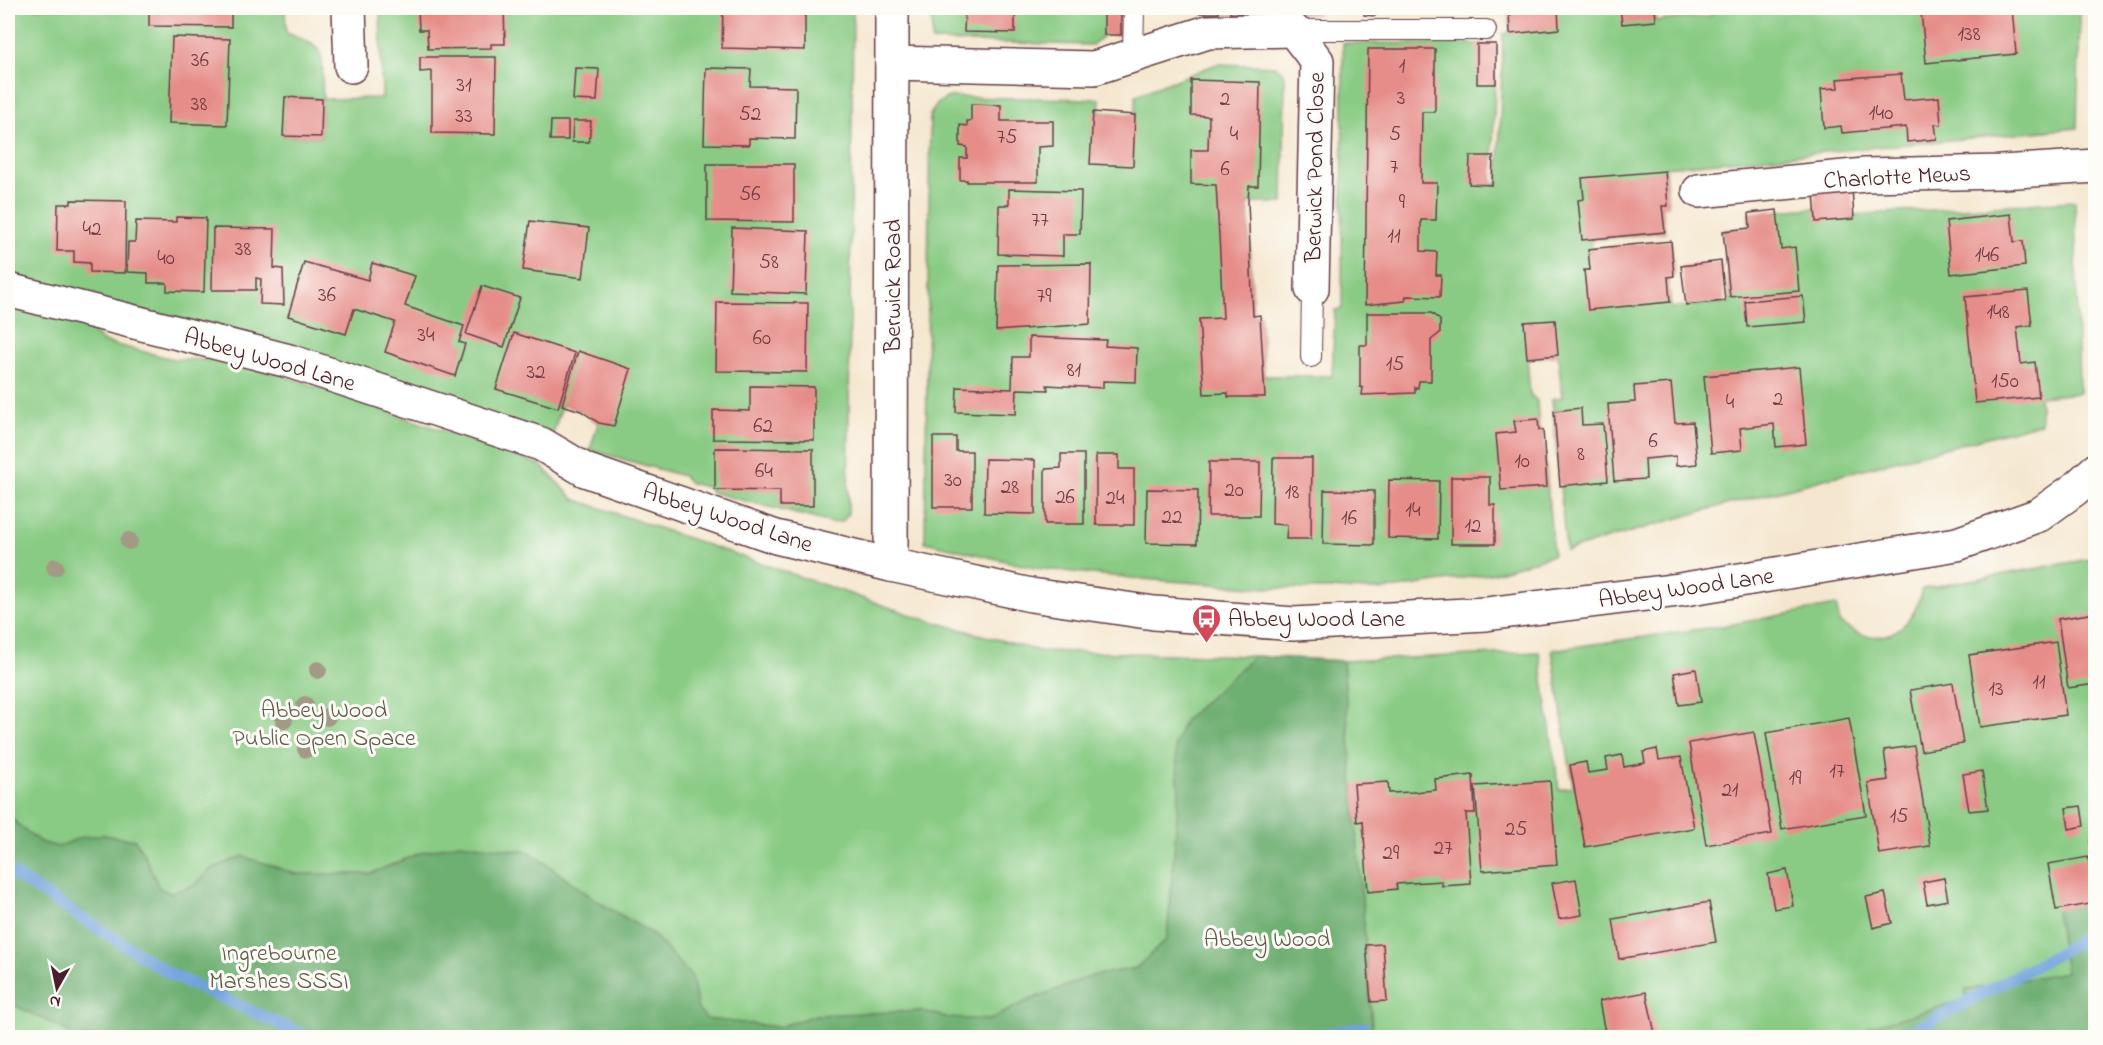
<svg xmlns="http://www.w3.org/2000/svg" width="2103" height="1045" font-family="'Indie Flower',sans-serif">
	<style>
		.green { fill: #89cb84; stroke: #6a7558; stroke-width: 1.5; fill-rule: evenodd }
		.forest { fill: #6eaf72; stroke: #5c674e; stroke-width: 1.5 }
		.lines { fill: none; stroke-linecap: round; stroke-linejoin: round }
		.stream { stroke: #71a2dc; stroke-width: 12 }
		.building { fill: #e68d89 }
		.lane-casing { stroke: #643d44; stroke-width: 22 }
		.street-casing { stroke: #643d44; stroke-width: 36 }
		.lane { stroke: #fff; stroke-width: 20 }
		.street { stroke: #fff; stroke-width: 33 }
		.tree { fill: #a39a86 }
		.labels { text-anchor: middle; stroke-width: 6; stroke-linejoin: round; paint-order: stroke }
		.number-label { font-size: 21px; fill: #713a42 }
		.street-label { font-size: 24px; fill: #4a1f2b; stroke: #fdfcf7 }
		.poi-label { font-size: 24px; fill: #4a1f2b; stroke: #fdfcf7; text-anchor: start }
		.park-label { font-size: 24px; fill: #605b4a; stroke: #fdfcf7 }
	</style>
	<rect width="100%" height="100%" fill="#fdfcf7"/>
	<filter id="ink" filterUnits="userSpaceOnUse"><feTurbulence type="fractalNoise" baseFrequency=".0167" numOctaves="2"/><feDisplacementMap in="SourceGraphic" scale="12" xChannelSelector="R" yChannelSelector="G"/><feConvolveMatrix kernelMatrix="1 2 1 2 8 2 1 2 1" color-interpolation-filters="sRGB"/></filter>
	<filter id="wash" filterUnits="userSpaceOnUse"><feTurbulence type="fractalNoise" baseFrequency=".008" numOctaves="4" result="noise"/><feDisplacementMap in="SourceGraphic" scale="24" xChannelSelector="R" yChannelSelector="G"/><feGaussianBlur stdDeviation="1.35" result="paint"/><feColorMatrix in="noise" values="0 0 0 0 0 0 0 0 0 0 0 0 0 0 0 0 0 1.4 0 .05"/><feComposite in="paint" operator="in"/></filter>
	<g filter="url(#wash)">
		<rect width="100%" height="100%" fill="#f5e7cf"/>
		<g class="green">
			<path d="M 8,8 L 285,8 L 286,33 C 335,49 319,57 323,99 L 382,98 L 380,8 L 853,8 L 848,513 L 843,521 L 832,523 L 710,492 L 710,488 L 690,483 L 683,476 L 590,450 L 598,423 L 581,411 L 562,405 L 552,437 L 8,278 ZM 285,97 L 322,99 L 321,137 L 283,136 Z"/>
			<polygon points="932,8 1121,8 1121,35 1104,35 1092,45 932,41"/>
			<polygon points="1149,8 1655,8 1656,21 1711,16 1711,8 2080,8 2077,128 1665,167 1668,206 1662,206 1665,232 1591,240 1592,249 1671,241 1674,276 1668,277 1671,308 1730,302 1723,231 1750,228 1749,213 1816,208 1854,219 1854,215 2075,201 2079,393 2039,397 2041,423 1706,510 1566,551 1552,399 1562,397 1558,355 1527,358 1530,394 1537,401 1539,429 1543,430 1553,555 1495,573 1384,590 1267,588 1141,579 1035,568 925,542 930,115 937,104 948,97 1100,99 1099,112 1135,115 1136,95 1217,64 1275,66 1282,71 1285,80 1283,203 1248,203 1253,315 1260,315 1264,376 1332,376 1335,310 1342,309 1343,43 1496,44 1492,184 1498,184 1503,34 1510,33 1509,14 1379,11 1375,12 1375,16 1364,15 1364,11 1362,11 1317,10 1317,14 1287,13 1287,18 1253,14 1149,10"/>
			<path d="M 8,306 L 81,322 L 104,342 L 173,359 L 217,360 L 282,375 L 539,464 L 574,499 L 920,618 L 1039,651 L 1254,656 L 1343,661 L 1539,652 L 1559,790 L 1573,787 L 1552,650 L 1722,626 L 1836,605 L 1840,623 C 1878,651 1913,633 1922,589 L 2095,558 L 2095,1037 L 8,1038 Z"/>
		</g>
		<g class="forest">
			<polygon points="1254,656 1343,661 1373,1037 70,1037 67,1031 8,1002 8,816 40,842 58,847 82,837 105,835 135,840 144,854 159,888 170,893 195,885 211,869 243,856 296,874 370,874 417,854 459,843 530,852 597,901 653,934 692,977 698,1010 707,1019 779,1027 815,1015 920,1011 950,1018 990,1020 1027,1001 1091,976 1136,968 1167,939 1179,791 1175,744 1184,721"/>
			<polygon points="2095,903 2095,1037 1872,1038 1869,1027 1967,999 1965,990 2066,972 2056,910"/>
		</g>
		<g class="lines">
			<g class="stream">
				<polyline points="8,871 172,975 310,1038"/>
				<polyline points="1303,1038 1364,1028 1363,1038"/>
				<polyline points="1899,1038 2057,954 2096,931"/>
			</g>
		</g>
		<g id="blocks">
			<g class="building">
				<polygon points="149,8 231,8 231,27 149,26"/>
				<polygon points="418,8 504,8 505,44 491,44 491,48 428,49 427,30 419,30"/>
				<polygon points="723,8 805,8 805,50 722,48"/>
				<polygon points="965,8 1015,8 1015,33 964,32"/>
				<rect x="1104" y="8" width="17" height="27"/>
				<rect x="1173" y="8" width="17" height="3"/>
				<polygon points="1199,8 1219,8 1219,13 1198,13"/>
				<polygon points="1230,8 1287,8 1287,18 1254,17 1254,14 1230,13"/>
				<polygon points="1291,8 1317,8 1317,14 1291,13"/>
				<polygon points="1330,8 1362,8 1362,11 1330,10"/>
				<polygon points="1364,8 1375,8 1375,16 1364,15"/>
				<polygon points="1379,8 1431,8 1431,12 1379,11"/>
				<polygon points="1434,8 1502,8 1501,14 1434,13"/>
				<polygon points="1558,8 1559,29 1510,34 1509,12"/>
				<polygon points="1620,8 1655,8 1656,21 1622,24"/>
				<polygon points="1971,8 2012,8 2016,54 1926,63 1921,12"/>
				<polygon points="172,37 230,39 227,125 169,123"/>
				<rect x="1477" y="44" width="19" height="40"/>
				<polygon points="1368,49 1435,49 1435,112 1422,112 1421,183 1437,183 1436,220 1421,220 1421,251 1437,252 1436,275 1441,275 1440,297 1406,296 1405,301 1365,305"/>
				<polygon points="420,57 496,57 495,134 432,133 432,71 420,72"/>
				<polygon points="575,68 599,69 597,101 573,100"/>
				<polygon points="706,68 751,69 750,86 796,87 795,139 749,138 749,145 704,144"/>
				<polygon points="1901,74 1904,100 1939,97 1941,125 1935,124 1937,139 1907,142 1906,127 1842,133 1841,126 1824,128 1821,89 1838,88 1837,79"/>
				<polygon points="1191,80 1260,82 1258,186 1249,186 1248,202 1253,316 1260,315 1265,397 1228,397 1228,393 1204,394 1199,319 1223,318 1220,254 1216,185 1191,184 1191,150 1208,150 1209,116 1191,115"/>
				<polygon points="285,97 322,99 321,137 283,136"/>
				<polygon points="971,104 1001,105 1001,121 1053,121 1053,146 1038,147 1038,182 967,182 967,180 960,180 960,158 967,158 967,147 960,146 960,125 967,126 967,121 971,121"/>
				<polygon points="1093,112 1135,115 1133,166 1090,164"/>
				<polygon points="551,121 568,121 568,140 550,140"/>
				<polygon points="573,121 591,121 589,142 572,142"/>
				<polygon points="1470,156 1493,156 1492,185 1469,184"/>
				<polygon points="707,164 794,164 794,222 707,221"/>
				<polygon points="1665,171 1668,206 1662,206 1665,232 1582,240 1578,200 1584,199 1582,178"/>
				<polygon points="1852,188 1854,219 1816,222 1814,192"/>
				<polygon points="1009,189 1081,191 1080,234 1063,234 1063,256 998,254 999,205 1009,205"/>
				<polygon points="71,200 126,201 125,273 90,272 90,263 74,262 74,251 57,251 58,204 71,204"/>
				<polygon points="1777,210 1781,249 1795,247 1799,291 1730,297 1723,231 1750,228 1749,213"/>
				<polygon points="2011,214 2014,242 2023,241 2025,266 1951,274 1946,221"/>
				<polygon points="176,217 206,218 204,292 167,291 167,283 148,283 148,273 127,272 128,242 135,242 136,221 176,222"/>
				<polygon points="530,221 589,228 583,278 523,270"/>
				<polygon points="213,228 275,229 274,268 283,269 284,305 260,304 261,279 256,278 256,290 212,290"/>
				<polygon points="732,228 808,231 806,294 730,291"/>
				<polygon points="1671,241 1674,276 1668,277 1670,302 1588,310 1584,270 1590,270 1588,249"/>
				<polygon points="1721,261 1725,301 1686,305 1681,266"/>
				<polygon points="304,262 368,280 372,263 415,276 405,306 464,326 459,342 465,344 455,376 385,352 395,322 354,309 346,334 288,316"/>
				<polygon points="1091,264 1090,324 996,331 998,265"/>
				<polygon points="482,286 520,298 504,347 466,334"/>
				<polygon points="2028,291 2032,325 2017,327 2021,364 2035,362 2039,397 1975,403 1965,297"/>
				<polygon points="1803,296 1806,322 1747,327 1745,301"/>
				<polygon points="717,302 808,303 807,372 716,371"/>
				<polygon points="1367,313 1431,313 1440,320 1440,333 1431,340 1431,381 1419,381 1418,388 1415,387 1415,393 1362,395 1363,388 1360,387 1360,345 1367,345"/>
				<polygon points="1555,320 1558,355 1527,358 1524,322"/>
				<polygon points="514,333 575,353 558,408 496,389"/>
				<polygon points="1029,337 1106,340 1105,346 1137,348 1136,382 1103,381 1103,388 1047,385 1048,390 1017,389 1016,414 956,412 957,387 1012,389 1013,357 1029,357"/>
				<polygon points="578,351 631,369 614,426 599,423 581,411 562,405"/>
				<polygon points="1799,367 1806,444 1776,447 1774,424 1740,428 1742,450 1711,453 1704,376"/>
				<polygon points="1671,383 1675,423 1693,422 1697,464 1676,466 1676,456 1645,459 1646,479 1614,481 1608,404 1635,402 1634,386"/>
				<polygon points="750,386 814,387 814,440 713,439 713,410 750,411"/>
				<polygon points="1581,408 1582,425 1603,424 1608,481 1560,486 1554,411"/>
				<polygon points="1538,419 1539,430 1543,430 1547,487 1501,490 1496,434 1516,432 1514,421"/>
				<polygon points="933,437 956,437 956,451 972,451 972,507 933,507"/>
				<polygon points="715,448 813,449 813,506 780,506 780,491 715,490"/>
				<polygon points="1061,454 1084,454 1084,524 1045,524 1045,469 1061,468"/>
				<polygon points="1096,455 1119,455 1119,469 1134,469 1134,525 1096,525"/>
				<polygon points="1273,458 1312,458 1311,539 1286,539 1287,525 1272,524"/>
				<polygon points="985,459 1035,460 1035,514 984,513"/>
				<polygon points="1209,462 1260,462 1259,516 1208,516"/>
				<polygon points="1451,477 1490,477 1490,505 1495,505 1495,544 1451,544"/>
				<polygon points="1389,480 1439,481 1438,539 1388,538"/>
				<polygon points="1147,489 1198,490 1197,544 1146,543"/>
				<polygon points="1324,490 1374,491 1374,545 1323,544"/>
				<polygon points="2096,613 2096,684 2068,688 2058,619"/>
				<polygon points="2056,642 2066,715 1980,727 1969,655"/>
				<polygon points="1696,669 1701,702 1679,705 1674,673"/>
				<polygon points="1953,683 1963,744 1921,751 1910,690"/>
				<polygon points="1849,718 1866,815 1782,829 1766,733"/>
				<polygon points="1754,732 1772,834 1706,845 1689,743"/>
				<polygon points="1914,746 1930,846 1879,854 1868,783 1888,780 1884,750"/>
				<polygon points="1657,749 1659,760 1681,757 1694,828 1585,847 1570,765 1586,762 1588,773 1608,770 1606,758 1622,755 1624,767 1645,763 1643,752"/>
				<polygon points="1982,771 1988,809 1969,811 1963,774"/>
				<polygon points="1473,775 1475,813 1466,813 1471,884 1442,886 1442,881 1396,884 1397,889 1368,892 1363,821 1357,822 1354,784 1388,782 1389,793 1413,792 1436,790 1435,779"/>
				<polygon points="1550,781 1557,865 1482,871 1475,786"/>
				<polygon points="2081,806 2084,826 2069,829 2066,808"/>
				<polygon points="2096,839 2096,869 2094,869 2090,840"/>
				<polygon points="2088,857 2096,903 2056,910 2048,864"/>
				<polygon points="1787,870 1793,906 1774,909 1768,874"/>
				<polygon points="1944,878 1948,900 1927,904 1923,882"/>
				<polygon points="1576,879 1582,915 1559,919 1552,883"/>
				<polygon points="1885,893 1892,923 1873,928 1866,897"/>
				<polygon points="1709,902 1716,942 1619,959 1613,919"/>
				<polygon points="1383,944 1387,1001 1371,1002 1366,945"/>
				<polygon points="1646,992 1656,1038 1606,1038 1599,1001"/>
			</g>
		</g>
	</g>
	<g filter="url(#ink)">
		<use href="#blocks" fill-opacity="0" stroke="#643d44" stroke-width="1.5"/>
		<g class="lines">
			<defs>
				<g id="lane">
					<polyline points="1293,30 1486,30"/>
					<polyline points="1133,55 1134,8"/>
					<polyline points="1311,357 1312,289"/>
				</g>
				<g id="street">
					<polyline points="349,8 351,66"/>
					<polyline points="892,63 1094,68 1208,32 1293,30 1317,61 1312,289"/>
					<polyline points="1699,191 1865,175 2001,172 2096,166"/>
					<polyline points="8,290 289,361 541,444 585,470 776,537 891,565 1031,595 1154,613 1294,624 1486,614 1679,590 1957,544 2039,515 2075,489 2096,470"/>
					<polyline points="891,565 892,8"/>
				</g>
			</defs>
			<use href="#lane" class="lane-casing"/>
			<use href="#street" class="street-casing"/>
			<use href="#lane" class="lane"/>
			<use href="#street" class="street"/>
		</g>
		<g class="tree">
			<circle cx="129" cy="541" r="9"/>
			<circle cx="55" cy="567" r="9"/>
			<circle cx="318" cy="670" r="9"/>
			<circle cx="305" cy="705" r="9"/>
			<circle cx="327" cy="717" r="9"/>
			<circle cx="284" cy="720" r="9"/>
			<circle cx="306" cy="749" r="9"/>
		</g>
	</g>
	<defs>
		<symbol id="bus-pin" viewBox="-11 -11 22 30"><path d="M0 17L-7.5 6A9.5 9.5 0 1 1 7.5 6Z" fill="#d1495b" stroke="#fdfcf7"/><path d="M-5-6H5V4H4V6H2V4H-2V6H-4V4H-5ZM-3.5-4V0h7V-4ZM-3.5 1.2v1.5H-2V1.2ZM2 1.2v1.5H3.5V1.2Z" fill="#fff"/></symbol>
	</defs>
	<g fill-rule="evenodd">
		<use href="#bus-pin" x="1190" y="602" width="33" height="45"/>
	</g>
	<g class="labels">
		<g class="number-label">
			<text x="1969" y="40">138</text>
			<text x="200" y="66">36</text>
			<text x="1402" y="72">1</text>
			<text x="464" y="91">31</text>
			<text x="1401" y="104">3</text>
			<text x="1225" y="105">2</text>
			<text x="199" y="110">38</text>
			<text x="1881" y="119">140</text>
			<text x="750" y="120">52</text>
			<text x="464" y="122">33</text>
			<text x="1234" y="140">4</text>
			<text x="1395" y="140">5</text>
			<text x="1007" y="143">75</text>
			<text x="1394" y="173">7</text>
			<text x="1225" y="175">6</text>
			<text x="750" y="200">56</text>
			<text x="1402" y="208">9</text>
			<text x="1040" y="226">77</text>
			<text x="92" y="235">42</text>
			<text x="1394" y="242">11</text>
			<text x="243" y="255">38</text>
			<text x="1987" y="261">146</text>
			<text x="166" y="264">40</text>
			<text x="769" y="268">58</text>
			<text x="327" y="301">36</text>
			<text x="1044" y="302">79</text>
			<text x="1998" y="318">148</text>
			<text x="426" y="341">34</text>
			<text x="762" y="344">60</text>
			<text x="1395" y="370">15</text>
			<text x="1074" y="376">81</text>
			<text x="536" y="378">32</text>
			<text x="2005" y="387">150</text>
			<text x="1778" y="405">2</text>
			<text x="1730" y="408">4</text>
			<text x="763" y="432">62</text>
			<text x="1653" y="447">6</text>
			<text x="1581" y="460">8</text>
			<text x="1522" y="467">10</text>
			<text x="764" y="477">64</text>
			<text x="953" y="486">30</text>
			<text x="1010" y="493">28</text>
			<text x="1234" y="496">20</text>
			<text x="1292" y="498">18</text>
			<text x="1065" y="503">26</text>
			<text x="1115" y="504">24</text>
			<text x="1413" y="516">14</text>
			<text x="1172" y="523">22</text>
			<text x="1349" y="524">16</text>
			<text x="1473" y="532">12</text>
			<text x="2039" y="688">11</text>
			<text x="1996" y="695">13</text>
			<text x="1837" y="777">17</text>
			<text x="1795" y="784">19</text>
			<text x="1730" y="796">21</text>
			<text x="1899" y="822">15</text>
			<text x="1516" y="835">25</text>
			<text x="1443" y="854">27</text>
			<text x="1391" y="859">29</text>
		</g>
		<g class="street-label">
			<text transform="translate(1314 167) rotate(-89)" y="8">Berwick Pond Close</text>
			<text transform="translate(1897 176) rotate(-3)" y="8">Charlotte Mews</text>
			<text transform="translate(892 286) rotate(-90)" y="8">Berwick Road</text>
			<text transform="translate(270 359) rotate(16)" y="8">Abbey Wood Lane</text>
			<text transform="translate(728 517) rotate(18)" y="8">Abbey Wood Lane</text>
			<text transform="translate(1686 587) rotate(-8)" y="8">Abbey Wood Lane</text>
		</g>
		<g class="poi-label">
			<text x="1228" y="626">Abbey Wood Lane</text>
		</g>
		<g class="park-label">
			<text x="324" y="717">Abbey Wood<tspan x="324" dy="28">Public Open Space</tspan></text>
			<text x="1267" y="946">Abbey Wood</text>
			<text x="279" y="960">Ingrebourne<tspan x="279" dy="28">Marshes SSSI</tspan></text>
		</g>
	</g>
	<rect width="2103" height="1045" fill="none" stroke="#fdfcf7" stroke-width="30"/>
	<g transform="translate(57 988) rotate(189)" stroke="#fdfcf7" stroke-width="4.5" paint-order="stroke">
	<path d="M0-4.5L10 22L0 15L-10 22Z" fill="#4a1f2b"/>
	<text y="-9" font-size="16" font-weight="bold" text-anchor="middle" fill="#4a1f2b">N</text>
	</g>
</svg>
